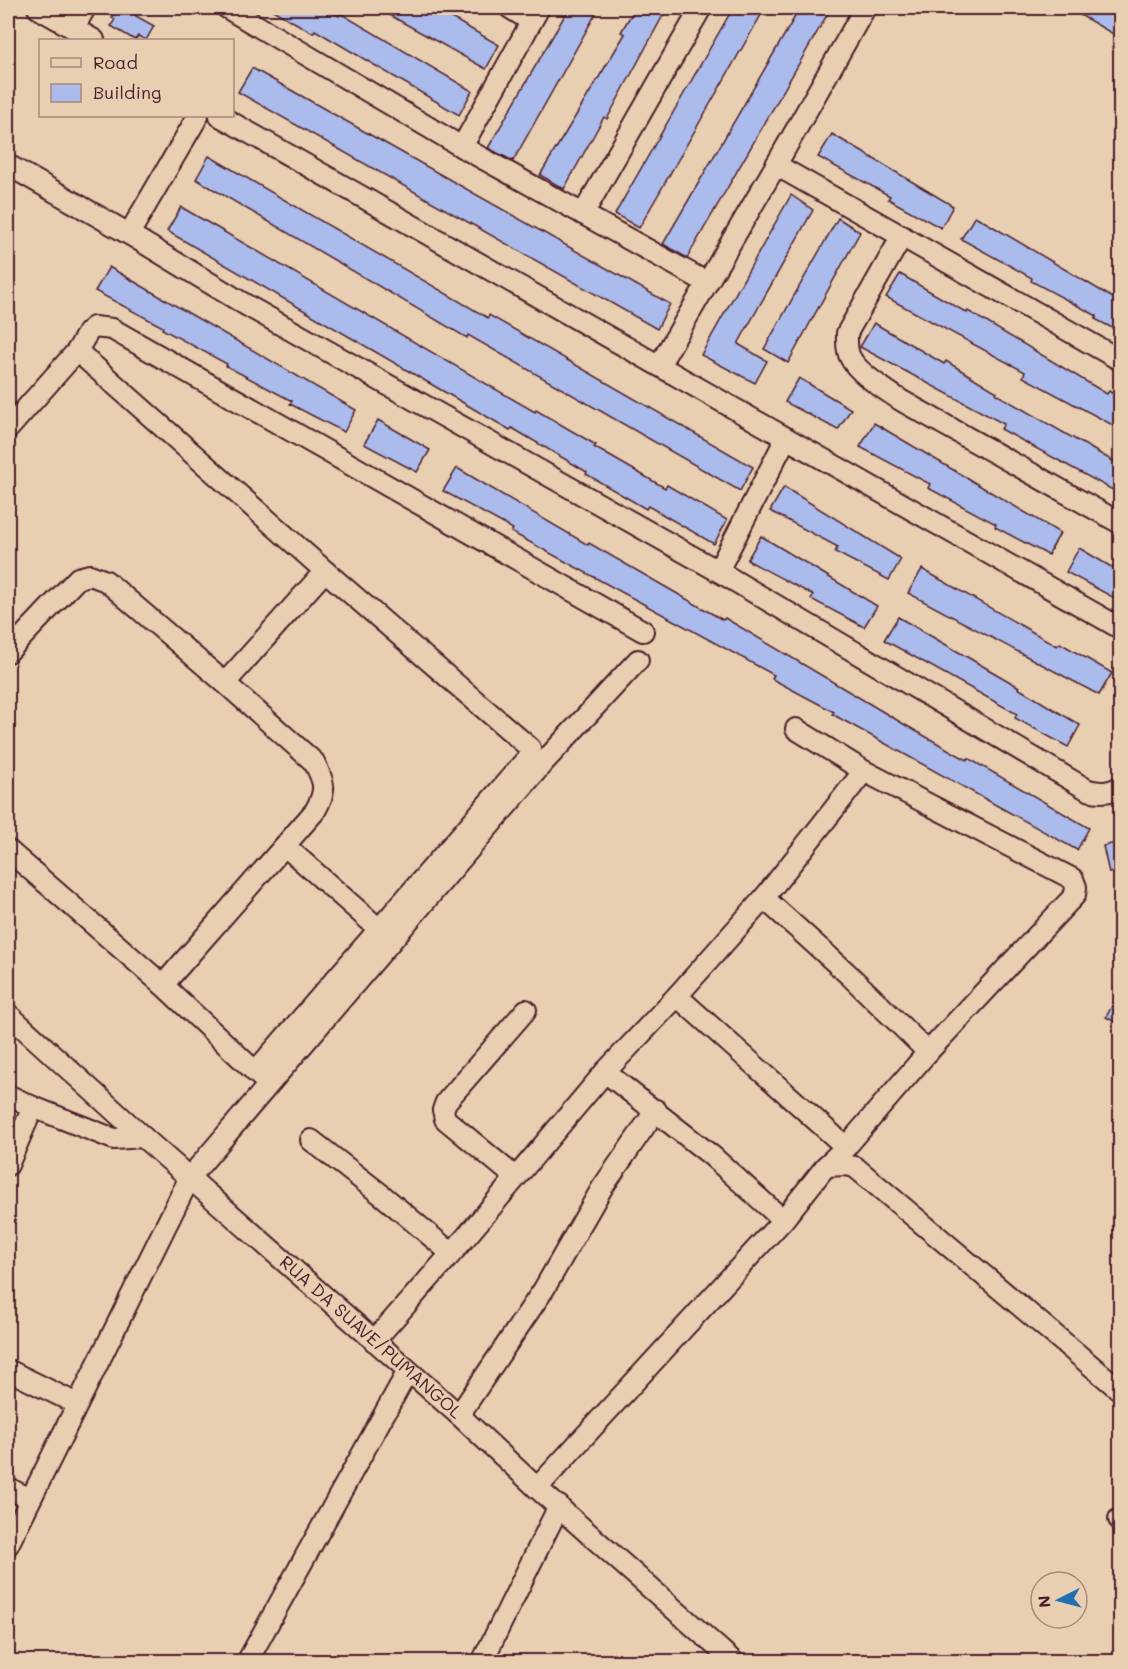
<svg xmlns="http://www.w3.org/2000/svg" width="1128" height="1669" font-family="Mali,sans-serif">
	<style>
		.building { fill: #abbbeb; stroke: #4a1f2b; stroke-width: 1.5 }
		.lines { fill: none; stroke-linecap: round; stroke-linejoin: round }
		.minor-casing { stroke: #4a1f2b; stroke-width: 24 }
		.minor { stroke: #e9cfb1; stroke-width: 20 }
		.labels { text-anchor: middle; stroke-width: 6; stroke-linejoin: round; paint-order: stroke }
		.street-label { font-size: 18px; fill: #4a1f2b; stroke: #e9cfb1 }
	</style>
	<rect width="100%" height="100%" fill="#e9cfb1"/>
	<filter id="ink" filterUnits="userSpaceOnUse"><feTurbulence type="fractalNoise" baseFrequency=".0167" numOctaves="2"/><feDisplacementMap in="SourceGraphic" scale="12" xChannelSelector="R" yChannelSelector="G"/><feConvolveMatrix kernelMatrix="1 2 1 2 8 2 1 2 1" color-interpolation-filters="sRGB"/></filter>
	<g filter="url(#ink)">
		<g class="building">
			<polygon points="118,8 141,8 136,16 154,26 146,40 138,36 135,40 111,26 115,19 112,18"/>
			<polygon points="269,8 324,8 339,16 340,13 472,91 459,115 315,30 313,33"/>
			<polygon points="377,8 434,8 499,45 486,69"/>
			<polygon points="569,8 599,8 513,161 488,148"/>
			<polygon points="635,8 667,8 607,119 604,117 564,189 540,175 625,34 621,32"/>
			<polygon points="733,8 765,8 639,228 615,214"/>
			<polygon points="800,8 831,8 687,258 663,244"/>
			<polygon points="1068,8 1120,8 1120,38"/>
			<polygon points="252,68 670,304 657,329 238,92"/>
			<polygon points="832,134 953,206 941,228 888,199 890,196 818,157"/>
			<polygon points="209,156 488,318 489,315 753,467 740,491 468,335 467,338 196,179"/>
			<polygon points="791,195 813,210 738,344 767,361 755,383 701,355"/>
			<polygon points="181,207 535,412 536,410 596,445 594,447 665,488 667,485 727,520 714,544 648,506 646,509 586,474 587,472 512,428 510,430 167,231"/>
			<polygon points="975,216 1120,302 1120,332 1095,319 1097,316 1031,281 1032,278 961,239"/>
			<polygon points="838,218 860,232 788,363 764,349"/>
			<polygon points="109,267 356,410 344,432 290,404 292,401 226,366 227,364 162,329 163,327 95,291"/>
			<polygon points="900,274 967,313 968,311 1107,394 1109,391 1120,398 1120,429 1023,377 1025,372 886,297"/>
			<polygon points="874,323 944,364 946,361 997,392 996,394 1120,465 1120,494 1001,429 1004,424 860,347"/>
			<polygon points="799,378 851,409 838,430 785,402"/>
			<polygon points="378,420 430,450 417,472 364,444"/>
			<polygon points="874,423 1060,533 1048,555 995,527 996,524 928,488 930,484 860,447"/>
			<polygon points="457,468 588,545 589,543 723,620 725,618 907,726 967,760 968,758 1089,828 1077,850 832,714 834,712 772,679 774,675 511,532 513,529 443,491"/>
			<polygon points="784,487 901,559 889,580 835,552 838,547 770,511"/>
			<polygon points="761,536 877,606 864,627 811,599 813,595 747,560"/>
			<polygon points="1079,548 1120,572 1120,601 1066,572"/>
			<polygon points="922,569 1057,646 1060,643 1112,673 1099,695 908,593"/>
			<polygon points="898,617 1019,687 1018,688 1080,725 1068,747 1015,718 1017,714 884,640"/>
			<polygon points="1120,842 1120,870 1109,873 1103,846"/>
			<polygon points="1120,992 1120,1025 1106,1017"/>
		</g>
		<g class="lines">
			<defs>
				<g id="minor">
					<polyline points="38,8 94,40"/>
					<polyline points="227,8 462,147 706,282"/>
					<polyline points="510,8 531,21"/>
					<polyline points="74,28 85,8"/>
					<polyline points="220,116 1120,628"/>
					<polyline points="462,147 539,8"/>
					<path d="M 8,165 L 129,234 L 246,305 L 718,571 L 1088,790 C 1100,793 1109,793 1120,787"/>
					<polyline points="776,165 1120,360"/>
					<polyline points="583,214 701,8"/>
					<polyline points="129,234 198,116"/>
					<path d="M 902,236 L 847,333 C 847,341 846,349 850,357 C 857,373 887,391 902,401 L 1120,523"/>
					<polyline points="77,351 325,571 530,748 531,754 255,1072"/>
					<polyline points="660,364 776,165 865,8"/>
					<polyline points="8,429 77,351 88,332 94,327 112,329 643,631"/>
					<polyline points="718,571 786,438"/>
					<path d="M 8,652 L 78,578 L 90,575 L 106,581 L 225,683 L 314,762 C 325,783 327,790 315,811 L 163,985"/>
					<polyline points="225,683 325,571"/>
					<polyline points="285,846 379,929"/>
					<polyline points="8,850 163,985 264,1080"/>
					<polyline points="764,898 848,974 928,1052"/>
					<polyline points="677,996 846,1147"/>
					<path id="s1" d="M 8,1014 L 143,1137 L 459,1415 L 537,1488 L 734,1662"/>
					<polyline points="605,1072 712,1156 783,1220"/>
					<polyline points="8,1095 33,1107 114,1139 143,1137"/>
					<polyline points="311,1140 383,1196 451,1253"/>
					<polyline points="8,1165 33,1107"/>
					<polyline points="826,1166 846,1165 855,1167 1120,1390"/>
					<polyline points="515,1177 445,1119 443,1110 446,1102 526,1010"/>
					<polyline points="374,1341 466,1237 605,1072 677,996 764,898 864,771"/>
					<polyline points="8,1370 77,1404"/>
					<polyline points="459,1415 544,1289 602,1188 656,1110"/>
					<polyline points="8,1488 30,1499"/>
					<polyline points="537,1488 783,1220 826,1166 846,1147 928,1052 1075,895 1076,887 1073,879 864,771 796,729"/>
					<polyline points="1119,1519 1120,1520"/>
					<polyline points="8,1545 190,1177 543,763 638,660"/>
					<polyline points="247,1662 408,1371"/>
					<polyline points="482,1662 559,1506"/>
				</g>
			</defs>
			<use href="#minor" class="minor-casing"/>
			<use href="#minor" class="minor"/>
		</g>
	</g>
	<g class="labels">
		<g class="street-label">
			<text dy="6" stroke="none"><textPath href="#s1" startOffset="486">RUA DA SUAVE/PUMANGOL</textPath></text>
		</g>
	</g>
	<rect width="1128" height="1669" fill="none" stroke="#e9cfb1" stroke-width="30"/>
	<rect x="15" y="15" width="1098" height="1639" fill="none" stroke="#4a1f2b" stroke-width="2" filter="url(#ink)"/>
	<rect x="39" y="39" width="195" height="78" fill="#e9cfb1" stroke="#a9897b" stroke-width="1.5"/>
	<rect x="51" y="58" width="30" height="9" fill="#e9cfb1" stroke="#a9897b" stroke-width="1.5"/>
	<text x="93" y="69" font-size="18" fill="#4a1f2b">Road</text>
	<rect x="51" y="84" width="30" height="18" fill="#abbbeb" stroke="#a9897b" stroke-width="1.5"/>
	<text x="93" y="99" font-size="18" fill="#4a1f2b">Building</text>
	<g transform="translate(1059 1600) rotate(264)"><circle r="28" fill="#e9cfb1" stroke="#a9897b" stroke-width="1.5"/>
	<path d="M0-4.5L10 22L0 15L-10 22Z" fill="#1f6fb2"/>
	<text y="-9" font-size="16" font-weight="bold" text-anchor="middle" fill="#4a1f2b">N</text>
	</g>
</svg>
